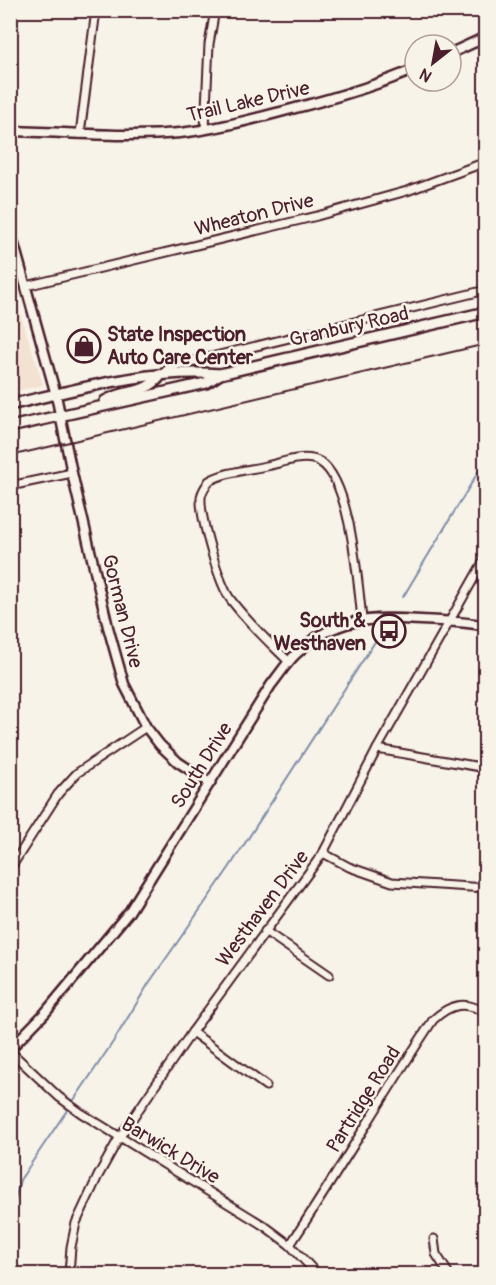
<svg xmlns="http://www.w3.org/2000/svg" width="496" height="1285" font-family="Pangolin,sans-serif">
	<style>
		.built { fill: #f3e1d1 }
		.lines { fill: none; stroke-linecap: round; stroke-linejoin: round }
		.stream { stroke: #7e8daa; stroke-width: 2 }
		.minor-casing { stroke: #4a1f2b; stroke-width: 11 }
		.tertiary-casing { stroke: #4a1f2b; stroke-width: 13 }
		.secondary-casing { stroke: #4a1f2b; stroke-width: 14 }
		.minor { stroke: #f7f3e8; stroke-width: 7 }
		.tertiary { stroke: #f7f3e8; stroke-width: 8 }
		.secondary { stroke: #f7f3e8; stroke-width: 9 }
		.rail { stroke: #4a1f2b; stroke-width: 2 }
		.labels { text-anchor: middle; stroke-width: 5; stroke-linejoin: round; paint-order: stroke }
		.street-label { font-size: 20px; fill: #4a1f2b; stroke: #f7f3e8 }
		.poi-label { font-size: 20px; font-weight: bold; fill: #4a1f2b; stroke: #f7f3e8; text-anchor: start }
	</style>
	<rect width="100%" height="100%" fill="#f7f3e8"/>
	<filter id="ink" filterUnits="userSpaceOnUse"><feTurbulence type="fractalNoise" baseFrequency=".0167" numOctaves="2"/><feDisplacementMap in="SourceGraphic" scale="12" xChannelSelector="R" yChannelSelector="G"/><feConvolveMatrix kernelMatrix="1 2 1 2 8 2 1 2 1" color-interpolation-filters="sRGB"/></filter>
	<g filter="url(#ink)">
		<polygon class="built" points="11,284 43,385 11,392 10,392"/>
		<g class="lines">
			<g class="stream">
				<polyline points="403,597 486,459"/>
				<polyline points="10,1242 15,1200 20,1180 113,1042 149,983 229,868 378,637"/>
			</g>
			<defs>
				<g id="minor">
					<polyline points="205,129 209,44 215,10"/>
					<polyline points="80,134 96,10"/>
					<polyline points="26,286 317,216 407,191 486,162"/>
					<polyline points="161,375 170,367 486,290"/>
					<polyline points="10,486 72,473"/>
					<path d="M 289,662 C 269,642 248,623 231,600 C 219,585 200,517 201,498 C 201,492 206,486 209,481 C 225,472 248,470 266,466 C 282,463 305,453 320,462 C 351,480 358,585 362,619"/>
					<polyline points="377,749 486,768"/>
					<polyline points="323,853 349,867 392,882 486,888"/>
					<polyline points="10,869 58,794 77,773 146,727"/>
					<polyline points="265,931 329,975"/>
					<polyline points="192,1032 266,1086"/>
					<polyline points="10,1051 59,1097 81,1113 266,1227 290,1245 317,1274"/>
					<polyline points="434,1239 436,1254 449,1274"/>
					<path d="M 290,1245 C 339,1171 384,1094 433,1020 C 450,1004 465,1000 486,1013"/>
					<polyline points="69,1274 71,1247 76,1223 98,1176 119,1138 192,1032 323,853 377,749 486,557"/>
				</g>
				<g id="tertiary">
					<polyline points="451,53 486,37"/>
					<path d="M 10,131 C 67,132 124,138 180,133 C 217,129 253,119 288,110 C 331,99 374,87 415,69"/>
					<polyline points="10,230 56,395 72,473 108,627 124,684 146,727 160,745 178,762 210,783"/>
					<path d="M 10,1049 L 45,1013 L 129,912 L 271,685 C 279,675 287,662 297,653 C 335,617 372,617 421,620 C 443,621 464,621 486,626"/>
				</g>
				<g id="secondary">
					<path d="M 105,401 C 126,389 146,395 161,375"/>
					<path d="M 10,405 C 78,389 150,368 220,374"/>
					<polyline points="10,427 206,383 220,374 486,312"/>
				</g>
			</defs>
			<use href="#minor" class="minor-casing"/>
			<use href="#tertiary" class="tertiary-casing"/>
			<use href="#secondary" class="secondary-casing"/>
			<use href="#minor" class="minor"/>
			<use href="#tertiary" class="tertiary"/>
			<use href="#secondary" class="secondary"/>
			<polyline class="rail" points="10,456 486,344"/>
		</g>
	</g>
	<defs>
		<symbol id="shop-ring" viewBox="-11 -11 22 22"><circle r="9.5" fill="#f7f3e8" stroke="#4a1f2b" stroke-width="1.5"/><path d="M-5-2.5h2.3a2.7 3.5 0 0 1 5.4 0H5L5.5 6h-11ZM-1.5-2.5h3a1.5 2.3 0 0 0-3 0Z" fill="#4a1f2b"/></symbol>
		<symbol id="bus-ring" viewBox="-11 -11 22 22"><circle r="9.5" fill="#f7f3e8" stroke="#4a1f2b" stroke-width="1.5"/><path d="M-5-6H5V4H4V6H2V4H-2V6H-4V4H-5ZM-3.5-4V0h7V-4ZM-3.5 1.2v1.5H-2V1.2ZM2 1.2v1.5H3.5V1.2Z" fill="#4a1f2b"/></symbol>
	</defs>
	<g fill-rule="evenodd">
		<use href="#shop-ring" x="65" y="327" width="38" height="38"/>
		<use href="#bus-ring" x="370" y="612" width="38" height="38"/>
	</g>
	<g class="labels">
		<g class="street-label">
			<text transform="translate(248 101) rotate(-13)" y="7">Trail Lake Drive</text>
			<text transform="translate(254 214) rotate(-14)" y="7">Wheaton Drive</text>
			<text transform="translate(349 326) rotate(-13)" y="7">Granbury Road</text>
			<text transform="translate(123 611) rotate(76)" y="7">Gorman Drive</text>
			<text transform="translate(201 765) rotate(-58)" y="7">South Drive</text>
			<text transform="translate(262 908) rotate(-53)" y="7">Westhaven Drive</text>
			<text transform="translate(363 1099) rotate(-58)" y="7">Partridge Road</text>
			<text transform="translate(171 1150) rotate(31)" y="7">Barwick Drive</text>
		</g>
		<g class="poi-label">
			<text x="107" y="341">State Inspection<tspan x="107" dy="23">Auto Care Center</tspan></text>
			<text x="366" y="627" text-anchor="end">South &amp;<tspan x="366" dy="23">Westhaven</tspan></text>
		</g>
	</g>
	<rect width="496" height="1285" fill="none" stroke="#f7f3e8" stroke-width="36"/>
	<rect x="18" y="18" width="460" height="1249" fill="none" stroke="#4a1f2b" stroke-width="2" filter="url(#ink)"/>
	<g transform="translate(433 63) rotate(211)"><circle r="28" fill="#f7f3e8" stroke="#b29e9c" stroke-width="1.5"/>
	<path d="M0-4.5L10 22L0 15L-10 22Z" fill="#4a1f2b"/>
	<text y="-9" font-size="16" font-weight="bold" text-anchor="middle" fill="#4a1f2b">N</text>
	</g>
</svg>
